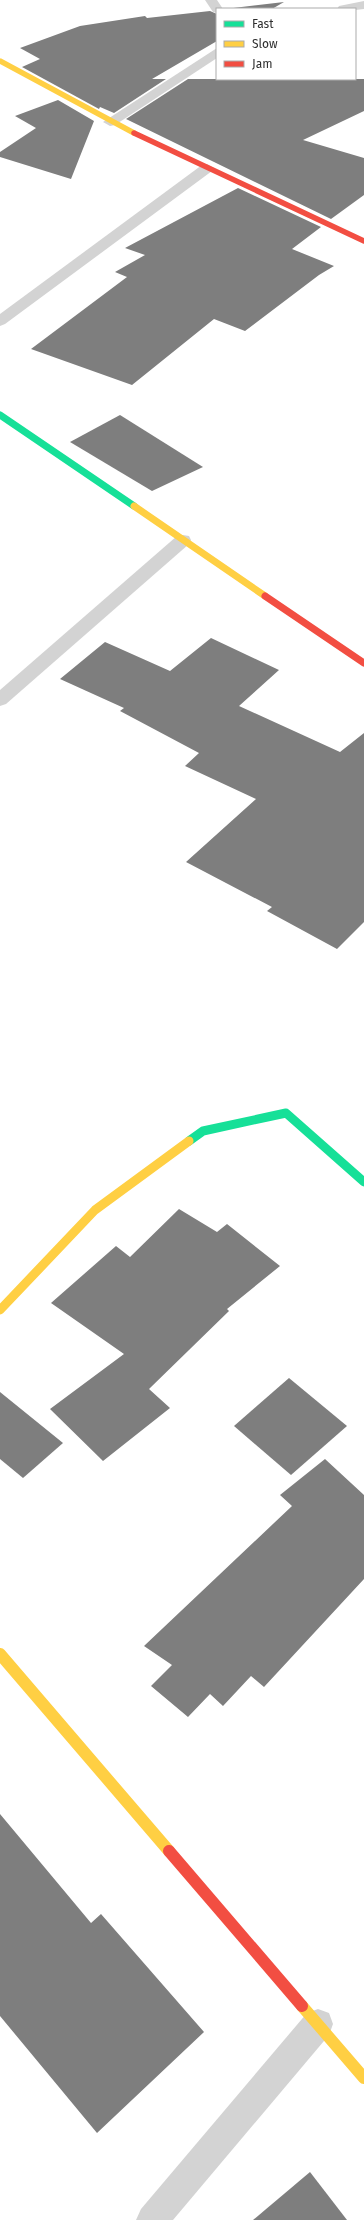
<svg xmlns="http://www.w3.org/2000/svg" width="364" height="2220" font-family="'Fira Sans',sans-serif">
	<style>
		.building { fill: #7e7e7e }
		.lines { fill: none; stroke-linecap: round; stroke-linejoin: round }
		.street { fill: #d3d3d3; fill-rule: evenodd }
		.fast-far1 { stroke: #16e098; stroke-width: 7 }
		.fast { stroke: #16e098; stroke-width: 9 }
		.slow-far3 { stroke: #ffcf43; stroke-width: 5.5 }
		.slow-far2 { stroke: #ffcf43; stroke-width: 7 }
		.slow-far1 { stroke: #ffcf43; stroke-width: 9 }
		.slow { stroke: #ffcf43; stroke-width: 12 }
		.jam-far2 { stroke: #f24e42; stroke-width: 5.5 }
		.jam-far1 { stroke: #f24e42; stroke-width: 7 }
		.jam { stroke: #f24e42; stroke-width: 12 }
	</style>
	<rect width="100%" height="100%" fill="#fff"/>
	<g class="building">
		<polygon points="284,2 272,9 225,9"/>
		<polygon points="210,11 217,14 217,41 152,79 166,79 114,113 100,107 99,109 22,67 40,59 20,48 80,26 145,16 147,18"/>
		<polygon points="188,79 364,79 364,111 303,140 364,158 364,195 331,219 126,119"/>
		<polygon points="58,100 94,121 71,179 0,157 0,152 36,128 15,116"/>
		<polygon points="238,188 321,227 292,249 334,266 319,275 245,331 214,319 132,385 31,349 127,277 115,272 145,255 125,248"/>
		<polygon points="120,415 203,467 152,491 70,442"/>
		<polygon points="211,638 279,670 239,706 340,752 364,733 364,922 337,949 267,911 272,907 186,862 256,799 185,766 199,753 120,711 124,708 60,679 105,642 170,671"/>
		<polygon points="179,1209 217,1232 227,1224 280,1266 227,1309 229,1311 149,1389 170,1408 103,1461 50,1409 124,1354 51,1303 116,1246 130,1257"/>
		<polygon points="289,1378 347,1426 291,1475 234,1426"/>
		<polygon points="0,1392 63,1443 23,1478 0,1459"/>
		<polygon points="325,1459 364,1495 364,1579 264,1687 251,1676 223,1706 210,1694 188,1717 151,1686 172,1665 144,1646 292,1506 280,1495"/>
		<polygon points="0,1814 91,1923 101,1914 204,2032 97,2133 0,2016"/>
		<polygon points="310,2172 347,2220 253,2220"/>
	</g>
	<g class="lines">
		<g class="street">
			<polygon points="205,0 217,0 223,9 217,9 217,13 213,12"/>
			<polygon points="364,1 364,9 355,10 337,9 339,6"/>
			<polygon points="217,48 217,58 115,125 110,126 103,122"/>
			<polygon points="207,164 214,168 212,171 5,324 0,326 0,314 202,165"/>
			<polygon points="183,535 189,536 191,540 189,544 6,704 0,706 0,690 177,536"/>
			<polygon points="318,2009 329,2013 333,2024 329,2035 173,2220 136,2220 141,2209 307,2013"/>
		</g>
		<polyline class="fast-far1" points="0,415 134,506"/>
		<polyline class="fast" points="189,1141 203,1131 286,1113 364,1182"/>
		<polyline class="slow-far3" points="0,61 134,133"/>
		<polyline class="slow-far2" points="134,506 265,596"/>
		<polyline class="slow-far1" points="0,1310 95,1210 189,1141"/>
		<g class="slow">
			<polyline points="0,1654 169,1851"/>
			<polyline points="302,2006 364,2078"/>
		</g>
		<polyline class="jam-far2" points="134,133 364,241"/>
		<polyline class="jam-far1" points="265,596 364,663"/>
		<polyline class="jam" points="169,1851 302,2006"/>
	</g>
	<rect x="216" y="8" width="140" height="72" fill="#ffffff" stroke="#ababab"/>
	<rect x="224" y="21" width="20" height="6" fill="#16e098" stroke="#ababab"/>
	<text x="252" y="28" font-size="12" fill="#2e2e2e">Fast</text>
	<rect x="224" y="41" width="20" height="6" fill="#ffcf43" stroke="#ababab"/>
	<text x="252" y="48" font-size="12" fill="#2e2e2e">Slow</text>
	<rect x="224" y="61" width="20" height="6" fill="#f24e42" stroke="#ababab"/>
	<text x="252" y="68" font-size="12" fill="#2e2e2e">Jam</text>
</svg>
